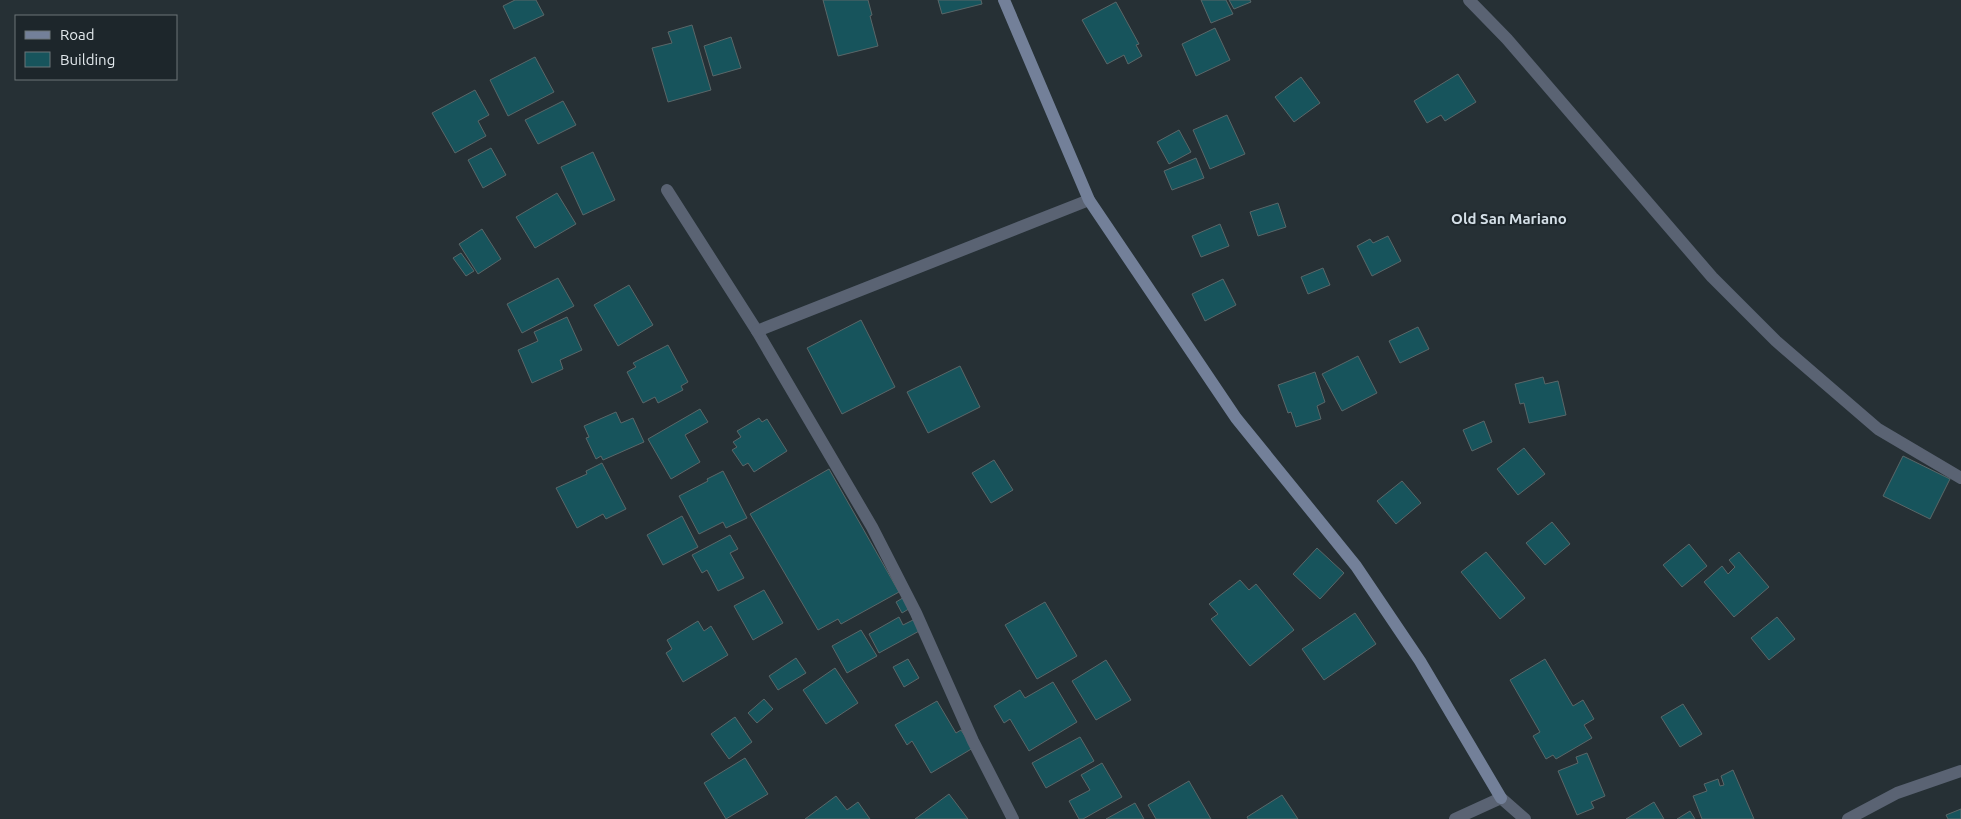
<svg xmlns="http://www.w3.org/2000/svg" width="1961" height="819" font-family="Ubuntu,sans-serif">
	<style>
		.building { fill: #17545c; stroke: #5a6769 }
		.lines { fill: none; stroke-linecap: round; stroke-linejoin: round }
		.street { stroke: #5a6373; stroke-width: 12 }
		.secondary { stroke: #738099; stroke-width: 12 }
		.labels { text-anchor: middle; stroke-width: 4; stroke-linejoin: round; paint-order: stroke }
		.quarter-label { font-size: 15px; font-weight: bold; fill: #d4dfe7; stroke: #1d262b }
	</style>
	<rect width="100%" height="100%" fill="#263035"/>
	<g class="building">
		<polygon points="515,0 536,0 544,15 514,29 503,6"/>
		<polygon points="823,0 868,0 872,15 870,16 878,46 838,56"/>
		<polygon points="938,0 981,0 982,4 942,14"/>
		<polygon points="1201,0 1226,0 1233,14 1211,23"/>
		<polygon points="1229,0 1250,0 1251,2 1234,9"/>
		<polygon points="1116,2 1139,44 1136,45 1142,56 1128,64 1124,55 1107,64 1082,20"/>
		<polygon points="692,25 711,90 668,102 652,48 672,43 668,32"/>
		<polygon points="1215,28 1230,60 1196,76 1182,44"/>
		<polygon points="731,37 741,68 713,76 704,46"/>
		<polygon points="535,57 554,92 508,116 490,80"/>
		<polygon points="1458,74 1476,102 1445,121 1441,115 1427,123 1414,101"/>
		<polygon points="1301,77 1320,103 1294,122 1275,97"/>
		<polygon points="475,90 489,115 478,121 486,136 455,153 432,113"/>
		<polygon points="563,101 576,125 538,144 525,120"/>
		<polygon points="1227,115 1245,154 1210,169 1193,130"/>
		<polygon points="1179,130 1191,152 1169,164 1157,142"/>
		<polygon points="491,148 506,175 483,188 468,160"/>
		<polygon points="593,152 615,200 583,215 561,167"/>
		<polygon points="1196,158 1204,178 1172,190 1164,171"/>
		<polygon points="557,193 576,224 535,248 516,217"/>
		<polygon points="1278,203 1286,227 1258,236 1250,212"/>
		<polygon points="1220,224 1229,246 1201,257 1192,236"/>
		<polygon points="482,229 501,259 478,274 459,244"/>
		<polygon points="1388,236 1401,261 1372,276 1357,246 1370,239 1373,243"/>
		<polygon points="461,253 474,271 466,276 453,258"/>
		<polygon points="1323,268 1330,285 1308,294 1301,277"/>
		<polygon points="558,278 574,306 522,333 507,304"/>
		<polygon points="1223,279 1236,305 1205,321 1192,294"/>
		<polygon points="629,285 653,325 618,346 594,305"/>
		<polygon points="567,317 582,350 560,360 563,369 532,383 518,350 538,341 534,332"/>
		<polygon points="861,320 895,387 842,414 807,348"/>
		<polygon points="1418,327 1429,349 1400,363 1389,341"/>
		<polygon points="668,345 688,382 681,386 683,390 658,403 655,397 643,403 627,372 636,367 633,363"/>
		<polygon points="1358,356 1377,393 1342,411 1322,374"/>
		<polygon points="960,366 980,407 928,433 907,392"/>
		<polygon points="1315,372 1325,402 1317,406 1321,419 1296,427 1291,412 1288,413 1278,385"/>
		<polygon points="1543,377 1545,384 1558,381 1566,415 1529,423 1524,403 1520,404 1515,384"/>
		<polygon points="700,409 708,422 685,435 700,462 671,479 648,439"/>
		<polygon points="616,412 621,423 633,418 644,442 603,460 601,456 596,459 586,438 589,437 584,426"/>
		<polygon points="759,418 762,422 767,419 787,451 754,472 748,463 743,466 732,450 737,447 733,442 741,437 737,431"/>
		<polygon points="1484,421 1492,442 1472,451 1463,430"/>
		<polygon points="1524,448 1545,474 1518,495 1497,469"/>
		<polygon points="1903,456 1950,479 1930,519 1883,496"/>
		<polygon points="994,460 1013,490 991,503 972,473"/>
		<polygon points="602,463 626,509 606,519 603,514 577,528 556,488 587,474 586,471"/>
		<polygon points="829,469 899,592 841,624 838,619 818,630 750,514"/>
		<polygon points="723,471 747,518 726,528 723,522 699,534 679,496 708,481 707,479"/>
		<polygon points="1402,481 1421,503 1396,524 1377,501"/>
		<polygon points="682,516 698,547 663,565 647,535"/>
		<polygon points="1552,522 1570,544 1545,565 1526,543"/>
		<polygon points="730,535 738,549 730,553 744,578 718,591 707,570 702,573 692,555"/>
		<polygon points="1689,544 1707,566 1682,587 1663,565"/>
		<polygon points="1317,548 1344,573 1320,599 1293,574"/>
		<polygon points="1486,552 1525,598 1500,619 1461,572"/>
		<polygon points="1739,552 1769,587 1734,617 1704,582 1722,566 1728,574 1735,567 1729,560"/>
		<polygon points="1240,580 1249,590 1256,584 1294,630 1250,666 1211,619 1218,614 1209,604"/>
		<polygon points="764,590 783,623 753,640 734,606"/>
		<polygon points="906,596 912,607 902,613 896,602"/>
		<polygon points="1045,602 1077,656 1037,679 1005,625"/>
		<polygon points="1355,613 1376,644 1324,680 1302,649"/>
		<polygon points="899,617 903,625 915,619 921,630 879,653 869,634"/>
		<polygon points="1777,617 1795,639 1769,660 1751,638"/>
		<polygon points="698,621 704,631 711,626 728,655 683,682 666,653 672,649 667,640"/>
		<polygon points="861,630 877,656 847,673 832,646"/>
		<polygon points="796,658 806,673 778,690 769,676"/>
		<polygon points="908,659 919,678 904,687 893,667"/>
		<polygon points="1545,659 1573,706 1583,700 1594,719 1584,725 1592,738 1556,759 1553,755 1546,759 1533,736 1540,732 1510,680"/>
		<polygon points="1106,660 1131,700 1096,720 1072,681"/>
		<polygon points="835,668 858,703 826,724 803,690"/>
		<polygon points="1053,682 1077,722 1029,751 1010,719 1004,723 994,706 1020,690 1025,698"/>
		<polygon points="764,699 773,709 757,723 748,713"/>
		<polygon points="937,701 956,733 961,730 973,748 931,773 912,741 907,745 895,725"/>
		<polygon points="1683,704 1702,734 1680,747 1661,717"/>
		<polygon points="735,717 752,742 729,759 711,734"/>
		<polygon points="1080,737 1094,761 1046,788 1032,763"/>
		<polygon points="1587,753 1605,796 1591,802 1594,808 1577,815 1558,771 1578,763 1576,757"/>
		<polygon points="745,758 768,794 726,819 704,783"/>
		<polygon points="1102,763 1122,797 1083,819 1079,819 1069,801 1090,790 1081,775"/>
		<polygon points="1733,770 1754,819 1702,819 1693,796 1707,791 1704,784 1718,779 1720,786 1724,785 1721,776"/>
		<polygon points="1189,781 1211,819 1156,819 1148,805"/>
		<polygon points="949,794 968,819 915,819"/>
		<polygon points="1282,795 1298,819 1248,819 1247,817"/>
		<polygon points="836,796 847,810 858,802 870,819 805,819"/>
		<polygon points="1654,802 1664,819 1626,819"/>
		<polygon points="1135,803 1144,819 1106,819"/>
		<polygon points="1961,809 1961,819 1948,819 1946,815"/>
		<polygon points="1690,811 1695,819 1677,819"/>
	</g>
	<g class="lines">
		<g class="street">
			<polyline points="1469,0 1507,39 1712,277 1776,341 1878,429 1961,478"/>
			<polyline points="667,190 757,331 872,527 916,613 973,741 1013,819"/>
			<polyline points="757,331 1089,200"/>
			<polyline points="1455,819 1501,798 1525,819"/>
			<polyline points="1848,819 1897,793 1961,771"/>
		</g>
		<polyline class="secondary" points="1004,0 1089,200 1236,418 1356,566 1420,661 1501,798"/>
	</g>
	<g class="labels">
		<g class="quarter-label">
			<text x="1509" y="224">Old San Mariano</text>
		</g>
	</g>
	<rect x="15" y="15" width="162" height="65" fill="#1d262b" stroke="#6c7478"/>
	<rect x="25" y="31" width="25" height="8" fill="#738099" stroke="#6c7478"/>
	<text x="60" y="40" font-size="15" fill="#e2e8ec">Road</text>
	<rect x="25" y="52" width="25" height="15" fill="#17545c" stroke="#6c7478"/>
	<text x="60" y="65" font-size="15" fill="#e2e8ec">Building</text>
</svg>
